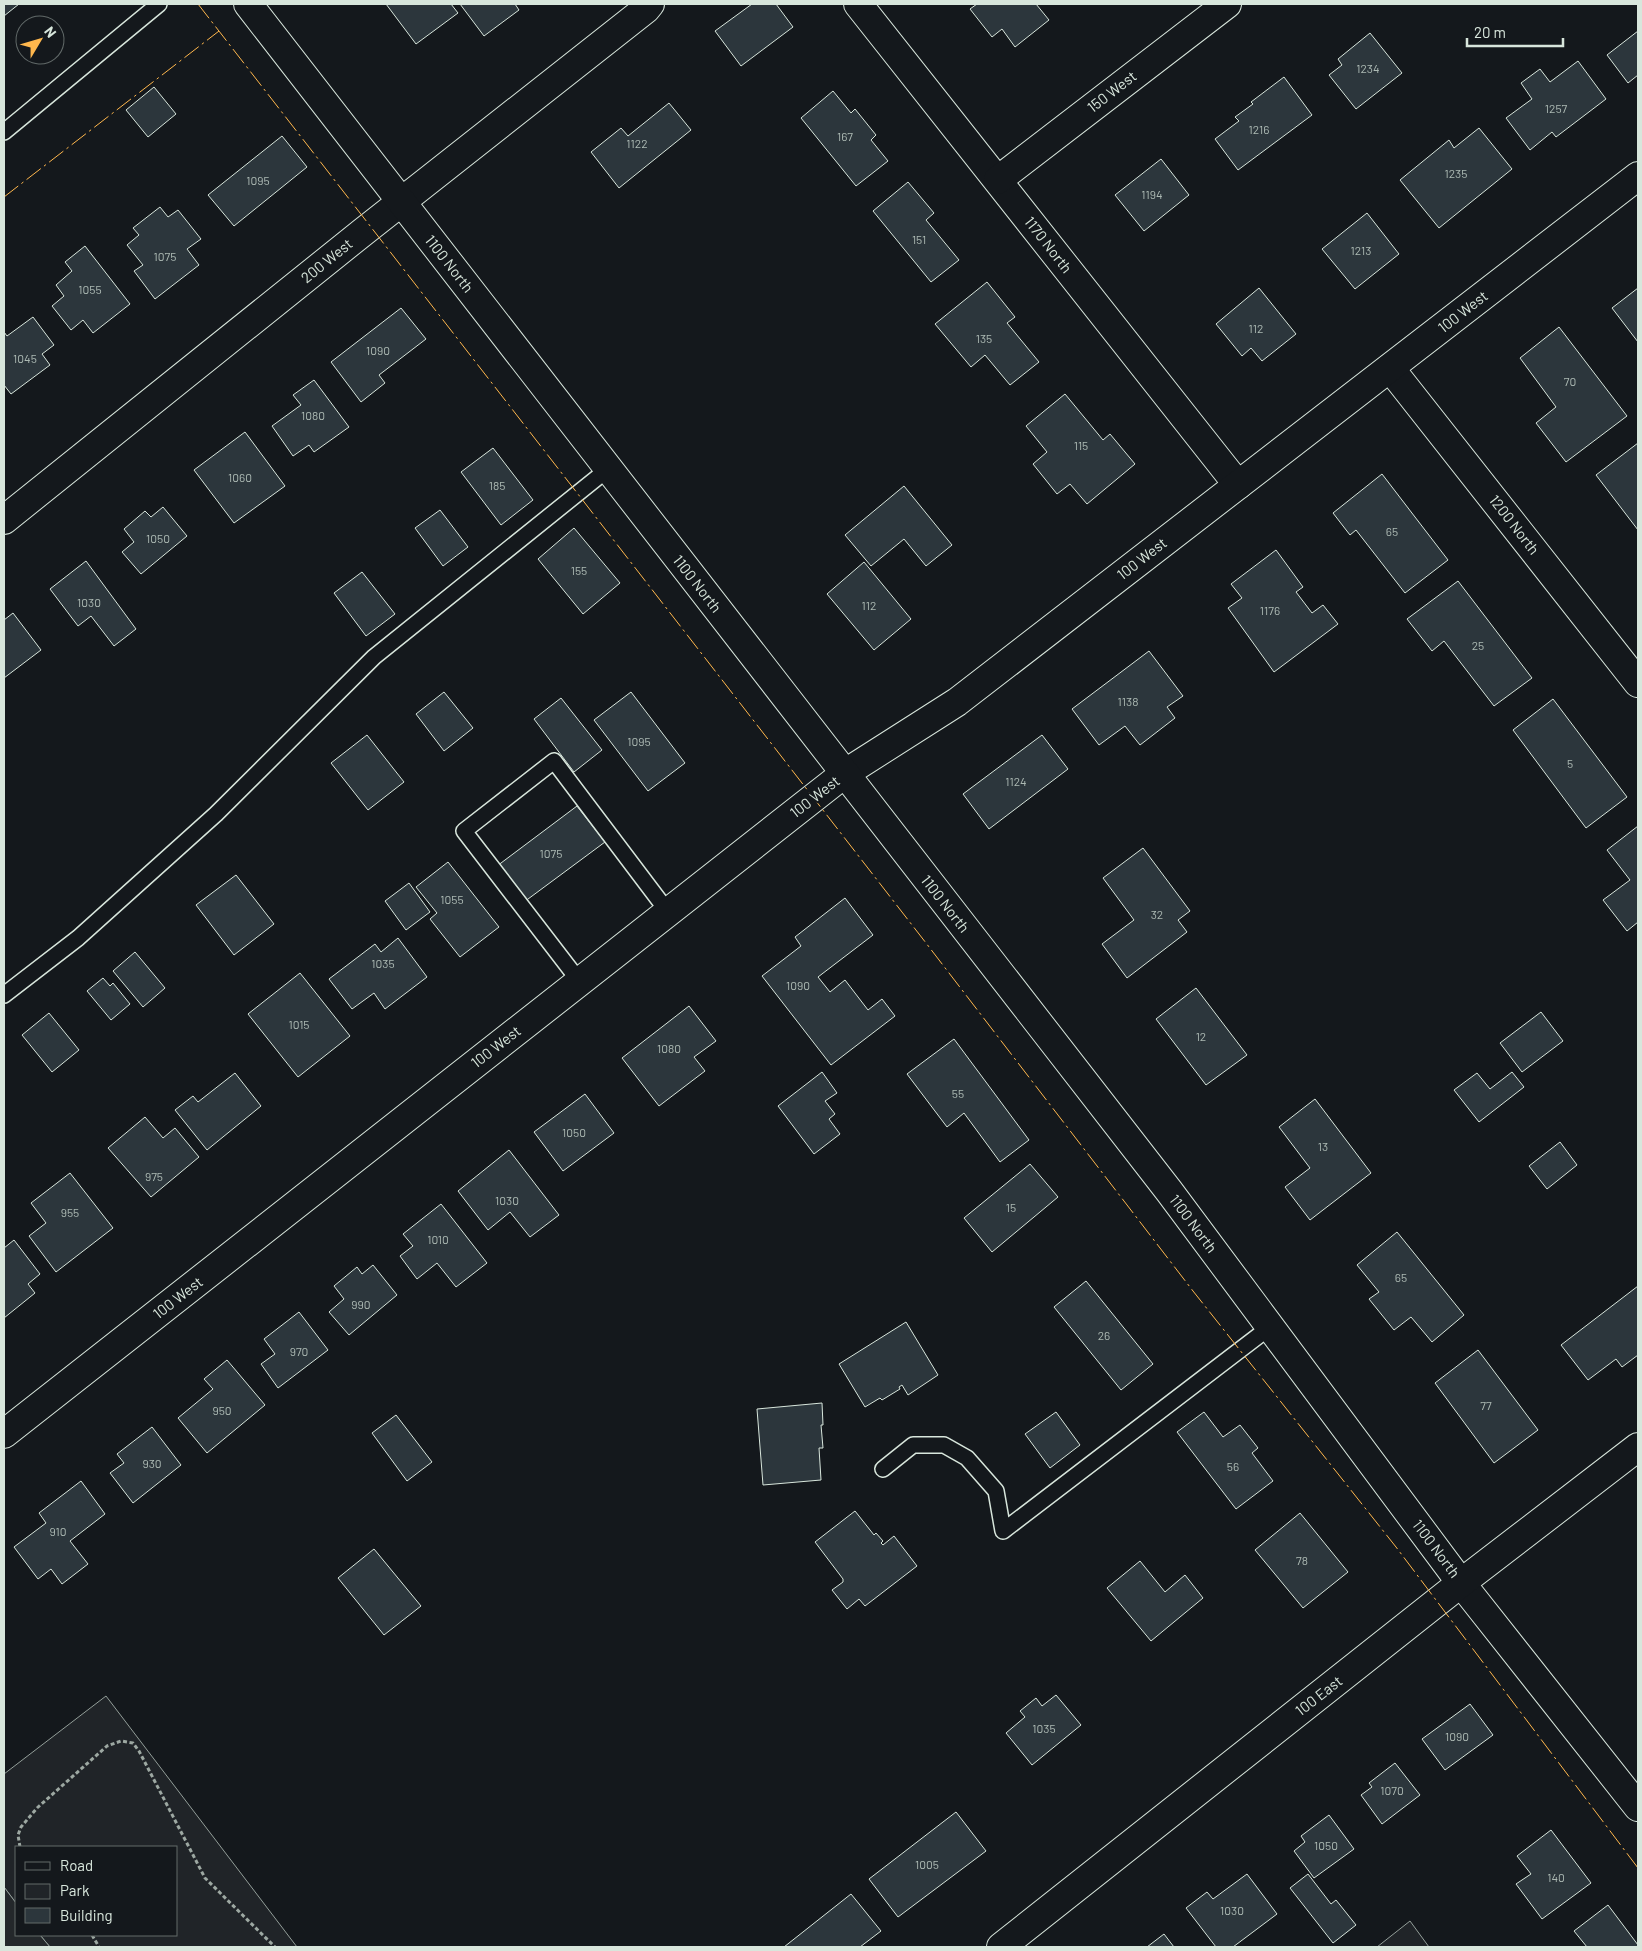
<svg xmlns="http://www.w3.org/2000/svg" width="1642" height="1951" font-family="Barlow,sans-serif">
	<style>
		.green { fill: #202428; stroke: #939e99 }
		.parking { fill: #24282b; stroke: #939e99 }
		.building { fill: #2c363c; stroke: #d8e6dc }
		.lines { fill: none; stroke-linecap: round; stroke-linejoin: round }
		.lane-casing { stroke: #d8e6dc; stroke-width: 18 }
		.street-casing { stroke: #d8e6dc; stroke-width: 30 }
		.secondary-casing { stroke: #d8e6dc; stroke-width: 30 }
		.path { stroke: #9da8a2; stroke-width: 3; stroke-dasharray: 4 2.5; stroke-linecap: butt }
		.lane { stroke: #14181c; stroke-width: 15 }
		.street { stroke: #14181c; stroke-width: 28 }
		.secondary { stroke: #14181c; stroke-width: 28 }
		.power { stroke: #ffb74d; stroke-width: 1; stroke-dasharray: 18 4 2.5 4; stroke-linecap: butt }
		.labels { text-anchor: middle; stroke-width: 4; stroke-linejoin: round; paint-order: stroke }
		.number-label { font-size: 12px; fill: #adbab4 }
		.street-label { font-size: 15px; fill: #d8e6dc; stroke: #14181c }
	</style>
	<rect width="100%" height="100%" fill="#14181c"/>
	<g class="green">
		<polygon points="106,1696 297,1947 50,1947 40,1935 176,1935 176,1847 16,1847 16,1903 4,1887 4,1774"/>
		<polygon points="1410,1921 1429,1947 1377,1947"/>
	</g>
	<polygon class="parking" points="4,1887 16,1903 16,1935 40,1935 50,1947 4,1947"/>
	<g class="building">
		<polygon points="4,4 19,4 4,16"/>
		<polygon points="386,4 451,4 458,13 416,44"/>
		<polygon points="460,4 515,4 519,10 484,36"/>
		<polygon points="752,4 776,4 793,27 741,66 715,31"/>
		<polygon points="977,4 1036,4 1049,20 1015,47 1002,29 992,37 970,9"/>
		<polygon points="1638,31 1638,75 1628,83 1607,55"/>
		<polygon points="1370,33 1402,73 1356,109 1329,75 1342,65 1338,59"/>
		<polygon points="1578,61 1606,99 1556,137 1552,132 1530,150 1506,118 1532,99 1521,83 1540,69 1550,82"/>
		<polygon points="1284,77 1312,115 1238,170 1215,139 1239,121 1235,117 1253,104 1251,102"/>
		<polygon points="154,87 176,114 148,137 126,110"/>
		<polygon points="833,91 851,113 855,109 876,135 871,140 888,161 856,186 801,118"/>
		<polygon points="669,103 691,130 619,188 591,152 621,128 628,136"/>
		<polygon points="1479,128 1512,169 1439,228 1400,180 1449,140 1454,148"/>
		<polygon points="282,136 307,167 234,226 208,195"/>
		<polygon points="1161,159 1189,195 1144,231 1115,195"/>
		<polygon points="908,182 934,213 926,220 959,260 931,282 873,211"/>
		<polygon points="160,207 168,217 178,210 201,239 187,249 199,265 155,299 134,271 143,265 127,245 139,235 133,228"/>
		<polygon points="1367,213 1399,254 1355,289 1322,249"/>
		<polygon points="85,246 130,304 93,333 83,320 71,330 52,306 64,296 56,285 72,271 65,262"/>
		<polygon points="987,282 1015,317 1007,323 1039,362 1010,385 985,355 971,367 935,324"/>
		<polygon points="1259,288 1296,334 1262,361 1251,348 1242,356 1216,324"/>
		<polygon points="1638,288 1638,342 1612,308"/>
		<polygon points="401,308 426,339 379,375 385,383 361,402 331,362"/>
		<polygon points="33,317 54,345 42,354 50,365 11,394 4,385 4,332 7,336"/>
		<polygon points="1559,327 1627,416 1566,462 1536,423 1556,407 1520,358"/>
		<polygon points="314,380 349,427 314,452 309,445 293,456 272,426 301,405 293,395"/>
		<polygon points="1065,394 1103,440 1110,434 1135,464 1087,504 1070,484 1057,494 1033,464 1047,452 1026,426"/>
		<polygon points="245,432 285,486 234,523 194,470"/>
		<polygon points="1638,443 1638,530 1596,475"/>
		<polygon points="493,448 533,500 501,525 461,472"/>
		<polygon points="1382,474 1448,560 1405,593 1356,530 1350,535 1333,513"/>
		<polygon points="904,486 952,545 926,566 904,539 871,566 845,535"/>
		<polygon points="163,507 187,536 141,574 122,552 134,542 124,529 145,511 151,517"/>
		<polygon points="440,510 468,547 443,566 415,528"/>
		<polygon points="574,528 620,583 583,614 538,559"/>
		<polygon points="1276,550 1303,587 1296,592 1312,613 1323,605 1338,624 1274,672 1228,608 1242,598 1231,584"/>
		<polygon points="86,561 136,629 114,646 91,616 78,626 50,589"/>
		<polygon points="864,562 911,619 874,650 827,594"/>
		<polygon points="362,572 395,614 366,636 334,593"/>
		<polygon points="1458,581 1532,678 1494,706 1444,641 1432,651 1407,619"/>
		<polygon points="13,613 41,650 4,678 4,620"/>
		<polygon points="1149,651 1183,696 1167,707 1175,718 1140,745 1125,726 1099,745 1072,709"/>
		<polygon points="444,692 473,728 444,751 416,714"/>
		<polygon points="631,692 685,763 648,791 594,720"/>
		<polygon points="561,698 602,750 574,772 534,719"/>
		<polygon points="1553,699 1627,797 1586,828 1513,730"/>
		<polygon points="367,735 404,782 368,810 331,763"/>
		<polygon points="1042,735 1068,769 989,829 963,794"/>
		<polygon points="577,806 605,842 524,902 497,866"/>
		<polygon points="1638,826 1638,922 1627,931 1603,900 1630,880 1607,850"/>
		<polygon points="1143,848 1190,911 1178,920 1187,932 1127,978 1102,944 1134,920 1103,878"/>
		<polygon points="448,862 499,927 460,957 430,919 437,913 416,887"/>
		<polygon points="236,875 274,924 234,955 196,905"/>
		<polygon points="409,883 430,912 406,930 385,901"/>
		<polygon points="845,898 873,935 818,977 830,992 845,980 868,1010 882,999 895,1016 831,1065 762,976 801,946 795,937"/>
		<polygon points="398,938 427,977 385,1009 374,993 352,1009 329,979 375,944 381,952"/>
		<polygon points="135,952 165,988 143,1007 113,971"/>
		<polygon points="300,973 350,1036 298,1077 248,1014"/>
		<polygon points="103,978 110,986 113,983 130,1004 111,1020 87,991"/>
		<polygon points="1196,988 1247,1055 1206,1085 1156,1019"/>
		<polygon points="689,1006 716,1041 694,1057 705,1071 659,1106 622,1058"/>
		<polygon points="1541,1012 1563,1041 1522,1072 1500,1043"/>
		<polygon points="49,1013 79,1050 52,1072 22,1035"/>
		<polygon points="954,1039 1029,1140 1000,1162 964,1113 947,1127 907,1074"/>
		<polygon points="822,1072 837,1093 825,1101 835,1114 829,1119 840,1134 814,1154 778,1106"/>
		<polygon points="1512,1072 1524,1087 1479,1122 1454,1090 1477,1073 1490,1089"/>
		<polygon points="235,1073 261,1106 207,1150 175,1110 193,1096 198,1102"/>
		<polygon points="585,1094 614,1133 563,1171 534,1132"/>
		<polygon points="1315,1099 1371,1173 1310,1220 1285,1187 1310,1168 1279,1127"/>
		<polygon points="145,1117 163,1138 175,1128 199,1157 151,1197 108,1148"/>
		<polygon points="1560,1142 1577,1165 1547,1189 1529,1166"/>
		<polygon points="509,1150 559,1215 530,1237 510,1212 488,1230 458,1191"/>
		<polygon points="1030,1164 1058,1197 992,1252 964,1218"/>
		<polygon points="70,1173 113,1228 56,1272 29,1236 46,1223 31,1203"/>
		<polygon points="441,1204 487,1263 456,1287 437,1263 417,1279 400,1256 413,1246 403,1234"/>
		<polygon points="1397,1232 1464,1315 1432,1342 1411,1317 1394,1330 1369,1299 1379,1292 1357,1265"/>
		<polygon points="14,1240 40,1274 28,1284 35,1293 4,1318 4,1248"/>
		<polygon points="373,1265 397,1295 349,1335 329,1312 344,1299 334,1286 357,1267 362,1274"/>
		<polygon points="1086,1281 1153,1364 1121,1390 1054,1307"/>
		<polygon points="1638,1286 1638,1355 1622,1367 1616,1359 1588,1380 1561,1345"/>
		<polygon points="299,1312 328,1350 278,1388 261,1364 275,1354 264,1339"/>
		<polygon points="906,1322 938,1375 908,1395 902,1385 899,1387 900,1389 882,1400 880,1398 865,1407 839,1364"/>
		<polygon points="1478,1350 1538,1430 1494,1463 1435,1383"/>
		<polygon points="227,1360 265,1405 207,1453 178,1418 213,1389 204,1379"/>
		<polygon points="822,1403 823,1425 821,1425 823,1448 819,1448 821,1480 763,1485 757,1409"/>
		<polygon points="1056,1412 1080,1445 1050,1468 1025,1434"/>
		<polygon points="1204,1412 1223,1437 1240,1425 1258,1448 1252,1453 1273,1481 1236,1509 1177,1432"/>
		<polygon points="396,1415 432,1462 407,1481 372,1433"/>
		<polygon points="152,1427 181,1465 133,1503 110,1473 124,1463 117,1454"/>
		<polygon points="81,1481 105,1514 70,1541 88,1564 62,1584 51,1569 38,1579 14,1547 46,1523 39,1513"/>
		<polygon points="855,1511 874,1535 876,1533 883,1541 881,1543 883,1545 894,1536 917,1566 865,1606 859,1599 847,1609 832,1590 843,1582 843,1579 815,1542"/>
		<polygon points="1300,1513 1348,1572 1303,1608 1255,1550"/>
		<polygon points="374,1549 421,1606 384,1635 338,1578"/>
		<polygon points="1140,1561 1165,1592 1185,1575 1203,1598 1151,1641 1107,1588"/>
		<polygon points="1056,1695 1081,1725 1032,1765 1006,1733 1025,1717 1020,1711 1036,1698 1042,1706"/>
		<polygon points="1470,1704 1493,1735 1445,1770 1422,1739"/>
		<polygon points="1395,1763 1420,1795 1382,1824 1361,1795 1372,1787 1369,1783"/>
		<polygon points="956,1812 986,1851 898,1917 869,1879"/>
		<polygon points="1329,1815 1354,1849 1314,1878 1294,1851 1305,1842 1301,1836"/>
		<polygon points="1551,1830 1591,1883 1542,1919 1516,1884 1531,1874 1517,1856"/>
		<polygon points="1247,1874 1277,1914 1233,1947 1216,1947 1186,1908 1207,1892 1213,1899"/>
		<polygon points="1308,1874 1331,1904 1336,1900 1356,1925 1333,1943 1290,1888"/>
		<polygon points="851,1894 881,1931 860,1947 784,1947"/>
		<polygon points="1608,1905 1638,1945 1638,1947 1587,1947 1574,1931"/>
		<polygon points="1164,1934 1174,1947 1147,1947"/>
	</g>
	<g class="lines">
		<defs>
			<g id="lane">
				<polyline points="4,132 159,4"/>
				<polyline points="580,982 464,831 554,761 668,912"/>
				<polyline points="4,995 78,938 216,814 374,657 608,469"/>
				<polyline points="883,1469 913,1445 944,1445 967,1458 996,1491 1003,1531 1270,1327"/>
			</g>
			<g id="street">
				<polyline points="858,4 1238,485"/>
				<polyline points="998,180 1227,4"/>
				<polyline points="1390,368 1638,683"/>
				<polyline points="4,520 363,232 646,9 650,4"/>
				<polyline points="4,1434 844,774 957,702 1638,176"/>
			</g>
			<g id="secondary">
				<polyline points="248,4 1169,1191 1461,1583 1638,1807"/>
				<polyline points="1001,1947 1461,1583 1638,1447"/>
			</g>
		</defs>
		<use href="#lane" class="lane-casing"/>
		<use href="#street" class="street-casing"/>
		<use href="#secondary" class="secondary-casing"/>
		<g class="path">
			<polyline points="20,1847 18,1835 21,1827 37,1808 107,1746 121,1741 133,1743 139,1751 205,1878 275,1947"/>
			<polyline points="92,1935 99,1947"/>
		</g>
		<use href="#lane" class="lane"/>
		<use href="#street" class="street"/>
		<use href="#secondary" class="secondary"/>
		<g class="power">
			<polyline points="198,4 926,943 1193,1291 1396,1547 1638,1868"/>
			<polyline points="4,197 219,31"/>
		</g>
	</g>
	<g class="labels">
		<g class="number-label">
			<text x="1368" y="73">1234</text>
			<text x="1556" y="113">1257</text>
			<text x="1259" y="134">1216</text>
			<text x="845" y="141">167</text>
			<text x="637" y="148">1122</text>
			<text x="1456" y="178">1235</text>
			<text x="258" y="185">1095</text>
			<text x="1152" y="199">1194</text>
			<text x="919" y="244">151</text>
			<text x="1361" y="255">1213</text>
			<text x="165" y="261">1075</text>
			<text x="90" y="294">1055</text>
			<text x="1256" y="333">112</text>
			<text x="984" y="343">135</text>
			<text x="378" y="355">1090</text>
			<text x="25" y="363">1045</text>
			<text x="1570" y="386">70</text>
			<text x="313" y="420">1080</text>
			<text x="1081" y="450">115</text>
			<text x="240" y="482">1060</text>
			<text x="497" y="490">185</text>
			<text x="1392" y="536">65</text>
			<text x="158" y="543">1050</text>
			<text x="579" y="575">155</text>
			<text x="89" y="607">1030</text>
			<text x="869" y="610">112</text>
			<text x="1270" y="615">1176</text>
			<text x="1478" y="650">25</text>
			<text x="1128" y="706">1138</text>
			<text x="639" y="746">1095</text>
			<text x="1570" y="768">5</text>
			<text x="1016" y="786">1124</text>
			<text x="551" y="858">1075</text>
			<text x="452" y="904">1055</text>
			<text x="1157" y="919">32</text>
			<text x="383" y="968">1035</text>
			<text x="798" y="990">1090</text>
			<text x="299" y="1029">1015</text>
			<text x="1201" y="1041">12</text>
			<text x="669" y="1053">1080</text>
			<text x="958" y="1098">55</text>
			<text x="574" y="1137">1050</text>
			<text x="1323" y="1151">13</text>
			<text x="154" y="1181">975</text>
			<text x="507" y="1205">1030</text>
			<text x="1011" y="1212">15</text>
			<text x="70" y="1217">955</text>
			<text x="438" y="1244">1010</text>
			<text x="1401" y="1282">65</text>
			<text x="361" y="1309">990</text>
			<text x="1104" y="1340">26</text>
			<text x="299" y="1356">970</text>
			<text x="1486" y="1410">77</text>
			<text x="222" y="1415">950</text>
			<text x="152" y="1468">930</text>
			<text x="1233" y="1471">56</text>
			<text x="58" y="1536">910</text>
			<text x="1302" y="1565">78</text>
			<text x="1044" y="1733">1035</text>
			<text x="1457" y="1741">1090</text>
			<text x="1392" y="1795">1070</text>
			<text x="1326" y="1850">1050</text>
			<text x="927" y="1869">1005</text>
			<text x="1556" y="1882">140</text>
			<text x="1232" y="1915">1030</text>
		</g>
		<g class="street-label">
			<text transform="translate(1112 92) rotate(-38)" y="5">150 West</text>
			<text transform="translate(1048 245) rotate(52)" y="5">1170 North</text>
			<text transform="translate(327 261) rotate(-39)" y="5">200 West</text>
			<text transform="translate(449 264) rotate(52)" y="5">1100 North</text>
			<text transform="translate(1463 312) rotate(-38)" y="5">100 West</text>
			<text transform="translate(1514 525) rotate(52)" y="5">1200 North</text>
			<text transform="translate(1142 559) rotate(-38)" y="5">100 West</text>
			<text transform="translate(697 584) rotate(52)" y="5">1100 North</text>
			<text transform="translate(815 797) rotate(-38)" y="5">100 West</text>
			<text transform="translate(945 904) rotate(52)" y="5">1100 North</text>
			<text transform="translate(496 1047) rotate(-38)" y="5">100 West</text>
			<text transform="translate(1193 1224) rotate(53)" y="5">1100 North</text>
			<text transform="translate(178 1298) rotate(-38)" y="5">100 West</text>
			<text transform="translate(1436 1549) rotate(53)" y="5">1100 North</text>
			<text transform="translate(1319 1696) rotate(-38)" y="5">100 East</text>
		</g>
	</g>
	<rect width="1642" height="1951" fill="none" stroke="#d8e6dc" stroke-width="10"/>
	<rect x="15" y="1846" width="162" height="90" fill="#14181c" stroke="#626a69"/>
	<rect x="25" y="1862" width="25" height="8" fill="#14181c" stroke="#626a69"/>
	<text x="60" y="1871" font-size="15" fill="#d8e6dc">Road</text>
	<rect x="25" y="1884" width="25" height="15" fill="#202428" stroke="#626a69"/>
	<text x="60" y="1896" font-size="15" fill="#d8e6dc">Park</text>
	<rect x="25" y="1908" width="25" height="15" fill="#2c363c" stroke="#626a69"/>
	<text x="60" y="1921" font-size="15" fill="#d8e6dc">Building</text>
	<g transform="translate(40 40) rotate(52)"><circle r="24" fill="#14181c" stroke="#626a69"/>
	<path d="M0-4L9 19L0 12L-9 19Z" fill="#ffb74d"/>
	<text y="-8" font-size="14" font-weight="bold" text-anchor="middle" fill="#d8e6dc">N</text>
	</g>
	<path d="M1467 38v8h96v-8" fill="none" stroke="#d8e6dc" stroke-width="2.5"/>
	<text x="1474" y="38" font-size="15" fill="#d8e6dc" stroke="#14181c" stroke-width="4" paint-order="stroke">20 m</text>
</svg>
